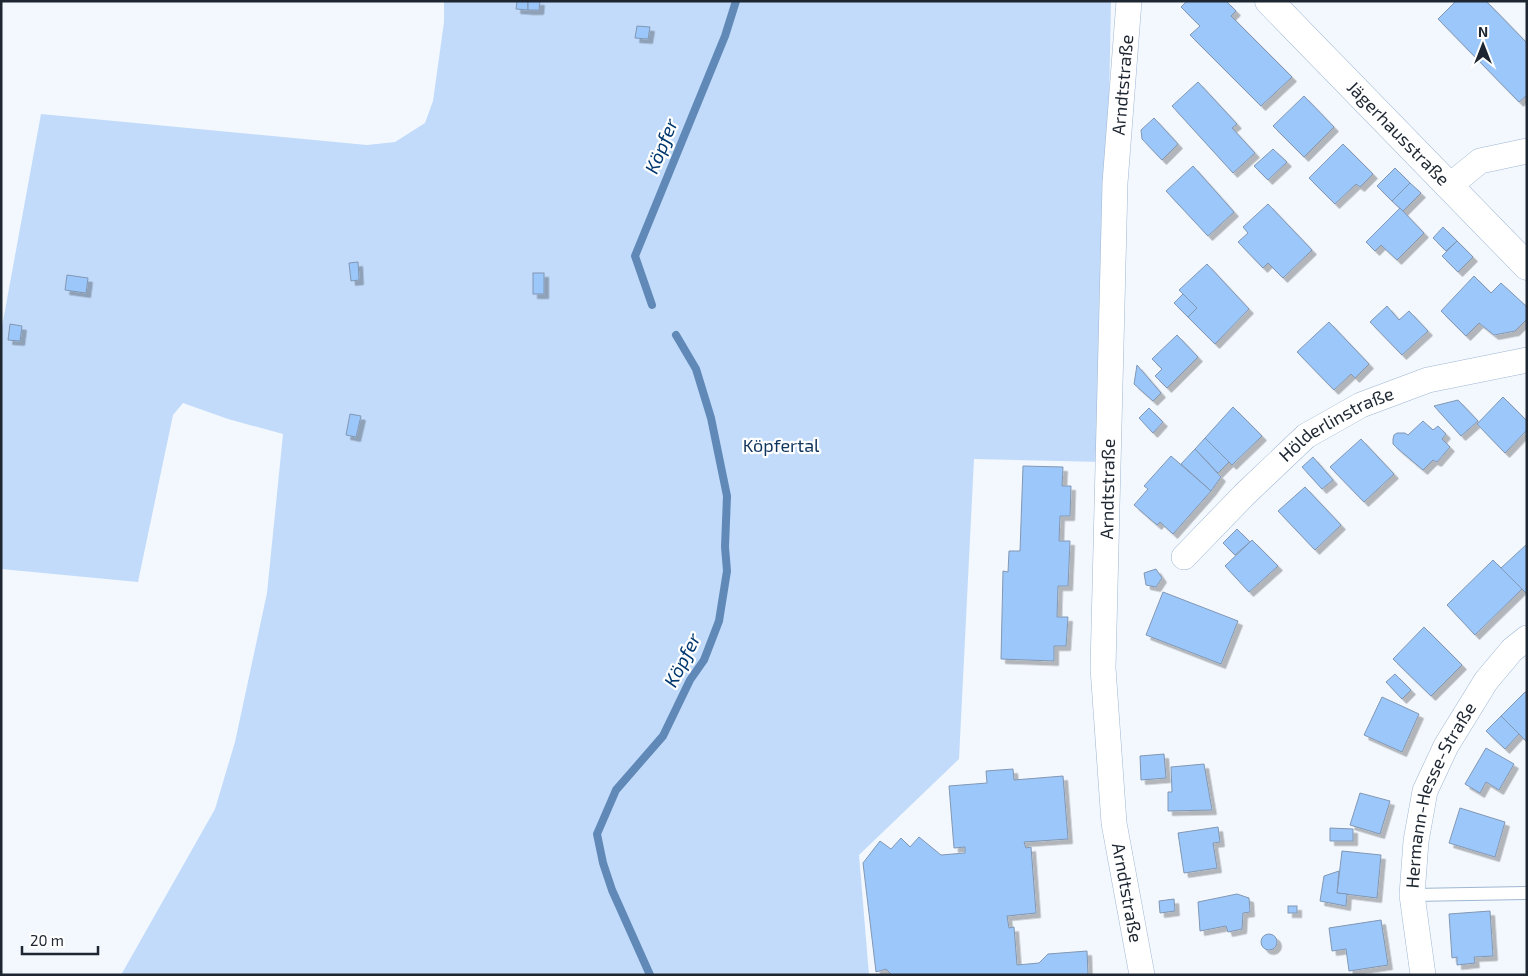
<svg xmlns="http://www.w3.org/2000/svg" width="1528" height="976" font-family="'Exo 2',sans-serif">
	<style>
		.green { fill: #c2dbfa }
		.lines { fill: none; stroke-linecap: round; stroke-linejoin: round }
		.stream { stroke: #6089b8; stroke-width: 8 }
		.building { fill: #9cc7fa; stroke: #8197b3; filter: url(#shadow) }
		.service-casing { stroke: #9eb6d2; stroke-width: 14 }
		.minor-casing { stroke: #9eb6d2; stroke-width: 26 }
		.tertiary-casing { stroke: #9eb6d2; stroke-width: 29 }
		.service { stroke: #fff; stroke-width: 12 }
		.minor { stroke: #fff; stroke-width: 25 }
		.tertiary { stroke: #fff; stroke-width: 28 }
		.labels { text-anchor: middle; stroke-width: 4.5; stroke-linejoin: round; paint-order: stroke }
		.street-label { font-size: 18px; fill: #1d2631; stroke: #fff }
		.park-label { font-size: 18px; fill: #10355d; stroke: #fff }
		.water-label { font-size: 19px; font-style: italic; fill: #00386f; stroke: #fff }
	</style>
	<defs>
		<filter id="shadow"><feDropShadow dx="4.5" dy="4.5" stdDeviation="0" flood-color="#0004"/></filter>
	</defs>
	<rect width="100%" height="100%" fill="#f3f8fe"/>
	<polygon class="green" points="444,1 1111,1 1102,462 974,459 959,759 859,855 869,975 121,975 215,809 235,742 267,593 283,434 228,419 183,403 173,415 138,582 1,569 1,332 41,114 367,145 395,142 425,123 433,101 444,22"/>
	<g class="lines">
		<g class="stream">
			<polyline points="652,305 635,256 725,36 736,1"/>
			<polyline points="650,975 612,890 603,863 597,834 616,790 663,736 690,680 704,660 719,621 727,571 725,547 727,496 711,418 696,369 676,335"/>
		</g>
	</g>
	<g class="building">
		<polygon points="517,1 528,1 528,10 516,9"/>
		<polygon points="528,1 540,1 539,10 528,10"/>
		<polygon points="1187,1 1226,1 1236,11 1231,16 1292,77 1261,106 1190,35 1200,26 1181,7"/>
		<polygon points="1456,1 1486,1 1527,43 1527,95 1519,102 1438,19"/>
		<polygon points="637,26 650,27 648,39 635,38"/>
		<polygon points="1198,82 1237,124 1232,128 1255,153 1233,173 1172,106"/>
		<polygon points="1304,96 1334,127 1304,157 1273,126"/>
		<polygon points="1154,118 1178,144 1162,160 1142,139 1141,130"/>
		<polygon points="1343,144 1373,174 1360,187 1356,184 1335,204 1309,178"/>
		<polygon points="1273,149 1287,162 1268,180 1254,166"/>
		<polygon points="1193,166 1234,212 1208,236 1166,191"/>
		<polygon points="1395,168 1410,183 1392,201 1377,186"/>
		<polygon points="1410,183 1421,193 1403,211 1392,201"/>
		<polygon points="1268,204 1312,250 1283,278 1268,263 1263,268 1238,242 1248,233 1243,227"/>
		<polygon points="1400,208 1424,233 1397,260 1381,245 1375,251 1366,242"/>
		<polygon points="1443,227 1457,241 1446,251 1433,238"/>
		<polygon points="1457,241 1473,257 1458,272 1442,256"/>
		<polygon points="358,262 359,280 351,281 349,263"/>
		<polygon points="1207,264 1249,309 1215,344 1188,317 1197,308 1179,290"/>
		<rect x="533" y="273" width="11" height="21"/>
		<polygon points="67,275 88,278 86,293 65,290"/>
		<polygon points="1474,276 1491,293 1501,283 1527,307 1527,319 1515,331 1494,335 1479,323 1466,336 1441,311"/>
		<polygon points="1183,294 1197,308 1188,317 1174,303"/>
		<polygon points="1387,306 1399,320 1409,311 1428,331 1402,355 1370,322"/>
		<polygon points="1329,322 1369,364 1355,378 1351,374 1334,390 1297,352"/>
		<polygon points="10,324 22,326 20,341 8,340"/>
		<polygon points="1177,335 1198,357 1167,388 1155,376 1162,369 1152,359"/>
		<polygon points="1137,365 1161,393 1153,401 1134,384"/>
		<polygon points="1503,397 1527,421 1527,430 1505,453 1477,424"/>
		<polygon points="1458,400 1478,421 1461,436 1434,406"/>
		<polygon points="1233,407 1262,436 1232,465 1205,438"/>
		<polygon points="1149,408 1163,422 1153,433 1139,418"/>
		<polygon points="350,414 361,416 356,437 346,435"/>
		<polygon points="1423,421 1433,430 1438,426 1446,434 1442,439 1450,447 1437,462 1433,460 1423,470 1397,448 1393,444 1393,439 1394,435 1397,433 1405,433 1408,435"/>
		<polygon points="1205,438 1229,462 1218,473 1195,449"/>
		<polygon points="1361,439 1394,474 1364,502 1330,467"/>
		<polygon points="1195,449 1221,477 1211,491 1181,464"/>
		<polygon points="1171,456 1211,491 1173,534 1160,522 1157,525 1134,505 1148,489 1144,486"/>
		<polygon points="1313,457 1333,480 1322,489 1302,467"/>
		<polygon points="1023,466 1063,467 1062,486 1071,486 1070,516 1060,516 1059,541 1070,541 1068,586 1058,586 1057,617 1068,617 1066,646 1054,646 1054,661 1001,659 1003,571 1008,572 1009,551 1020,551"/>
		<polygon points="1305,487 1341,525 1315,550 1278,511"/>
		<polygon points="1237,529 1250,542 1235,555 1223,543"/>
		<polygon points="1252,540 1278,566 1249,592 1225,566"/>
		<polygon points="1527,544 1527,594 1501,568"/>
		<polygon points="1493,560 1522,589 1475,635 1447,605"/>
		<polygon points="1156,569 1162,578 1156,587 1146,585 1144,573"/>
		<polygon points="1163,592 1238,621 1221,664 1146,635"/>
		<polygon points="1424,627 1462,665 1431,696 1393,659"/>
		<polygon points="1395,674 1411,690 1402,699 1386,682"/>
		<polygon points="1525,692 1527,693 1527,742 1501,716"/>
		<polygon points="1382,697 1419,714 1402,752 1364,735"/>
		<polygon points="1501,716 1519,734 1505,749 1486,731"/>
		<polygon points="1486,748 1514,764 1499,790 1486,782 1480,793 1465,784"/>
		<polygon points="1164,754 1166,778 1141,780 1140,756"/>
		<polygon points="1204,764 1212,810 1168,811 1168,792 1172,792 1171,767"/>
		<polygon points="1013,769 1014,780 1063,776 1068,839 1024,842 1026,848 1031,847 1036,913 1007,916 1009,928 1014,927 1017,965 1039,963 1048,954 1087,951 1088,975 892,975 886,969 876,972 863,863 880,841 891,849 901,838 910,847 919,837 941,855 965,853 965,847 954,848 949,786 987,783 986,771"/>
		<polygon points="1360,793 1390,801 1380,834 1350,825"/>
		<polygon points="1460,808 1505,822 1495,857 1449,843"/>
		<polygon points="1218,827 1220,842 1213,843 1217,868 1184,873 1178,833"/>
		<polygon points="1330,828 1353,829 1353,841 1330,841"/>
		<polygon points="1342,851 1381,855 1377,898 1337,893"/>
		<polygon points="1339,871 1337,893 1347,894 1346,906 1320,901 1324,876"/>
		<polygon points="1237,894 1249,898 1250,912 1243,913 1242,929 1228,932 1226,926 1200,931 1198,902"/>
		<polygon points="1174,899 1175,911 1160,913 1159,901"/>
		<rect x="1288" y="906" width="9" height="7"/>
		<polygon points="1490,911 1493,956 1474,957 1475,963 1457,965 1457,957 1452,958 1449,914"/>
		<polygon points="1381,920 1388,965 1349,971 1346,949 1332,951 1329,928"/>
		<circle cx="1269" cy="942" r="8"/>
	</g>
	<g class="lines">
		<defs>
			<polyline id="service" points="1412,895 1527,893"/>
			<g id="minor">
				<path id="s1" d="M 1129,1 L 1115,183 L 1103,668 L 1114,823 L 1142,975"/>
				<polyline points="1448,187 1480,161 1527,151"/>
				<path id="s2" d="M 1184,557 L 1244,495 L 1306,436 L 1361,405 L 1428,380 L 1527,360"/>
				<path id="s3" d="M 1423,975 L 1412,895 L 1416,841 L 1425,791 L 1446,746 L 1486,681 L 1512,650 L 1527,638"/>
			</g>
			<g id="tertiary">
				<path id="s4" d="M 1269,1 L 1527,266"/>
			</g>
		</defs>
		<use href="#service" class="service-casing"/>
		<use href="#minor" class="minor-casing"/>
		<use href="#tertiary" class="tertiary-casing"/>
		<use href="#service" class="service"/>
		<use href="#minor" class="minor"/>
		<use href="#tertiary" class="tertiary"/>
	</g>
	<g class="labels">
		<g class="street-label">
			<text transform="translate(1123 85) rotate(-85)" y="6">Arndtstraße</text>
			<text dy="6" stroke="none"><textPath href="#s4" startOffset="185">Jägerhausstraße</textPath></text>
			<text dy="6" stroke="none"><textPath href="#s2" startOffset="204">Hölderlinstraße</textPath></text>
			<text transform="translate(1108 489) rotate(-89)" y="6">Arndtstraße</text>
			<text dy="6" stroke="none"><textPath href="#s3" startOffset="186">Hermann-Hesse-Straße</textPath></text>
			<text dy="6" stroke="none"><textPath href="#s1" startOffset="894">Arndtstraße</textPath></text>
		</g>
		<g class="park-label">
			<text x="781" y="452">Köpfertal</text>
		</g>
		<g class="water-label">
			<text transform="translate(661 146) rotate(-68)" y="7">Köpfer</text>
			<text transform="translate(682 660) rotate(-63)" y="7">Köpfer</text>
		</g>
	</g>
	<rect width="1528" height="976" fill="none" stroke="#1d2631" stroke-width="5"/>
	<g transform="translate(1483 45)" stroke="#ffffff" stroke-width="4" paint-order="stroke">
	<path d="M0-4L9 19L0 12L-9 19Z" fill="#1d2631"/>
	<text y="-8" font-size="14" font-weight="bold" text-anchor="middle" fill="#1d2631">N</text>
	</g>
	<path d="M22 946v8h76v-8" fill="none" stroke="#1d2631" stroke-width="2.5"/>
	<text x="30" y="946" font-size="15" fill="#1d2631" stroke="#ffffff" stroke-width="4" paint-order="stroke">20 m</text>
</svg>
